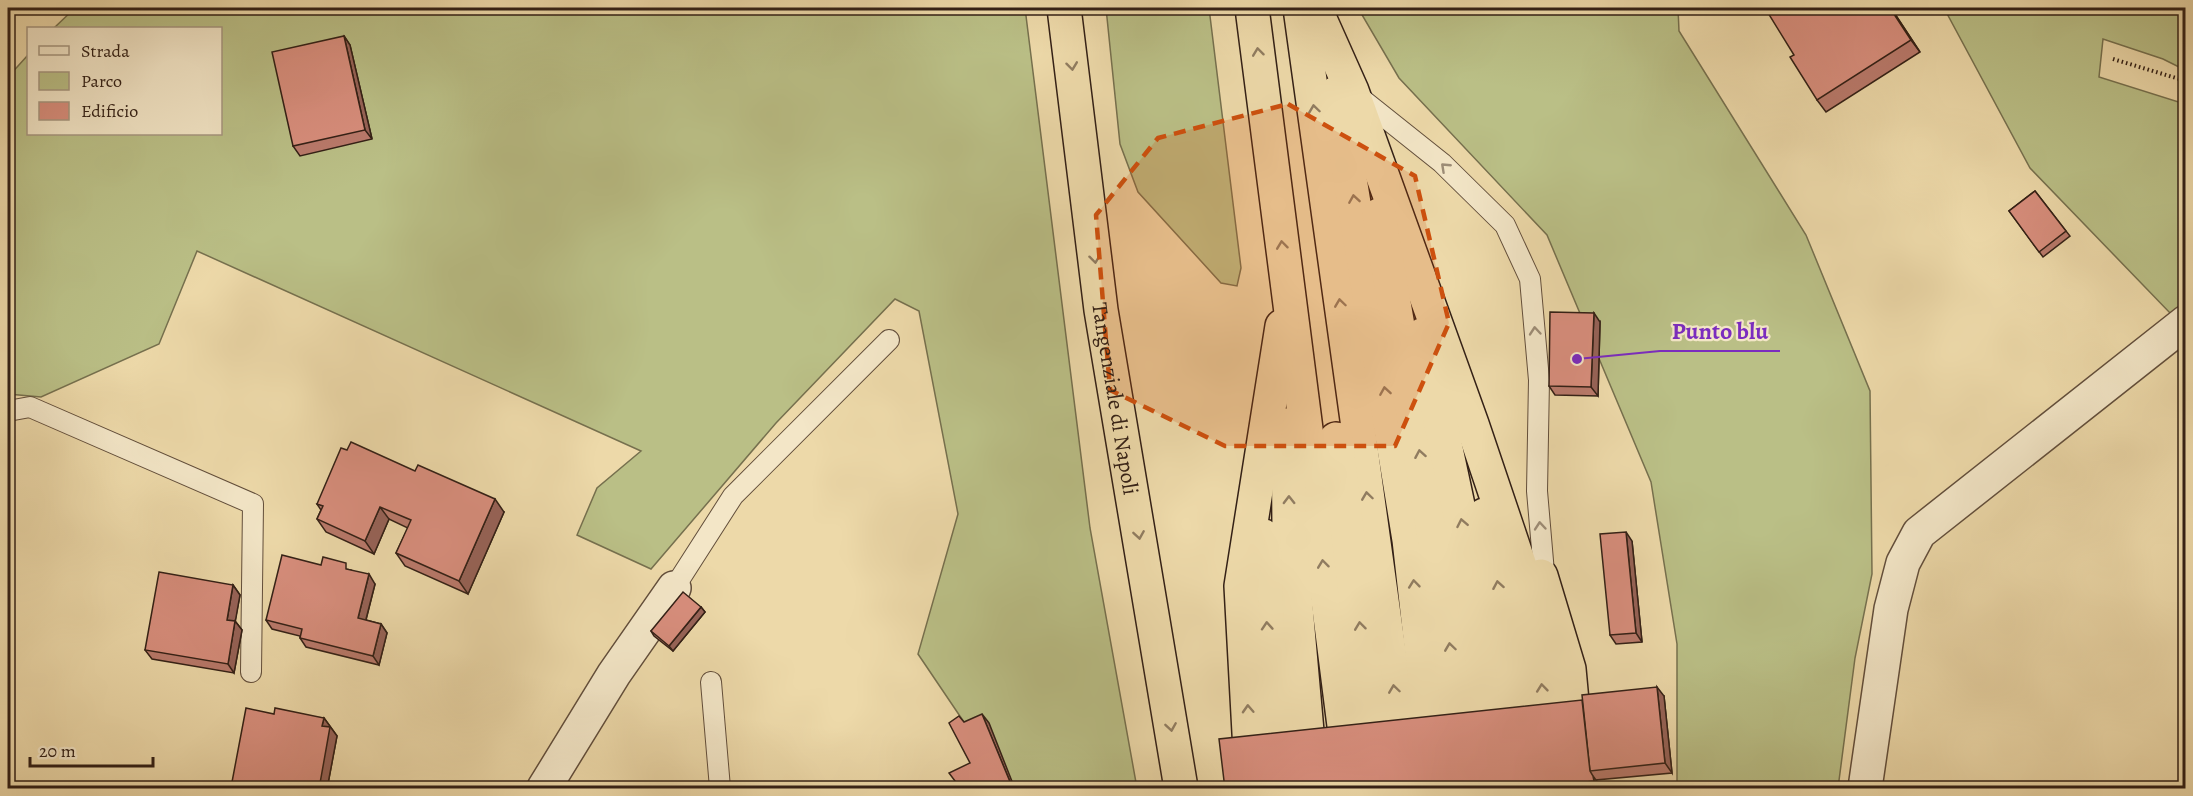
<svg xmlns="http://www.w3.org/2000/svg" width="2193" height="796" font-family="Alegreya,serif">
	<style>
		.green { fill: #babf86; stroke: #76704e; stroke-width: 1.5 }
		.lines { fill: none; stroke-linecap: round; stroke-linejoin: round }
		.service-casing { stroke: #624e3b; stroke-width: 22 }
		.minor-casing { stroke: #624e3b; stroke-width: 36 }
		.motorway-casing { stroke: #332016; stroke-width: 36 }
		.path { stroke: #332016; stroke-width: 4; stroke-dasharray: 1.5 3; stroke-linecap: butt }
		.service { stroke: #f3e6c7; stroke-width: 20 }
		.minor { stroke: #f3e6c7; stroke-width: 33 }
		.motorway { stroke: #edd9a9; stroke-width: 33 }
		.wall { fill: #ba7a6c; stroke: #332016; stroke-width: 1.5 }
		.shaded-wall { fill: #976358; stroke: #332016; stroke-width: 1.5 }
		.building { fill: #d88e7d; stroke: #332016; stroke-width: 1.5 }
		.oneway { stroke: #907c60 }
		.oneway2 { stroke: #9d8d77 }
		.marked { fill: #cd500e; fill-opacity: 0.2; stroke: #cd500e; stroke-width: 4.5; stroke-dasharray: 12 8; stroke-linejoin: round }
		.labels { text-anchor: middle; stroke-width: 4.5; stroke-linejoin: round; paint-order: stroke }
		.street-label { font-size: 22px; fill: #332016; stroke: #f3e6c7 }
		.leader { fill: none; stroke: #7b2cbf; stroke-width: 2 }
		.callout-dot { fill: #7b2cbf; stroke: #f3e6c7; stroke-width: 2 }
		.callout-label { font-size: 24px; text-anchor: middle; font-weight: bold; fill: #7b2cbf; stroke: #f3e6c7; stroke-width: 4.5; stroke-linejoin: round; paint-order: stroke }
	</style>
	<rect width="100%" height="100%" fill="#edd9a9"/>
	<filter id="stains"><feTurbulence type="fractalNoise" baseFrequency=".00333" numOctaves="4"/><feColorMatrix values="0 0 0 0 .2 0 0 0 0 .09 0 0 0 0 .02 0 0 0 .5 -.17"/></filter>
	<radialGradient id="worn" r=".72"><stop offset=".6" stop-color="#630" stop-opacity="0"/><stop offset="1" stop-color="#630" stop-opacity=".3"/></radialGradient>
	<g class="green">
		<polygon points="75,8 1025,8 1090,528 1137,788 1015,788 970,731 918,654 958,514 919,311 895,299 776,423 651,569 577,535 597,488 641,451 197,251 159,344 41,397 8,394 8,77 28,55 28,134 220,134 220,28 54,28"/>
		<polygon points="1106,8 1209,8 1241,268 1237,286 1221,283 1138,192 1120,144"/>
		<polygon points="1358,8 1678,8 1679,31 1806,235 1870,391 1872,574 1855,658 1838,788 1677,788 1677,644 1651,482 1547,235 1399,78"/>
		<polygon points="1944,8 2183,8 2186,11 2185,70 2163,59 2103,39 2099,77 2185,104 2185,301 2171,314 2030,168"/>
	</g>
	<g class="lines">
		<defs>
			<g id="service">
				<polyline points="1358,96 1442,163 1505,225 1530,279 1539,380 1537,491 1545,584"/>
				<polyline points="8,411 30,407 253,504 251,672"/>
				<polyline points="674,588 733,496 889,340"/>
				<polyline points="711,682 720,788"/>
			</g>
			<g id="minor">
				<polyline points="544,788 614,674 674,588"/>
				<polyline points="1865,788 1891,609 1903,563 1919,533 2186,322"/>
			</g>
			<g id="motorway">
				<path id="s1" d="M 1064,8 L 1101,310 L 1181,788"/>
				<polyline points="1252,8 1352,788"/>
				<polyline points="1300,8 1408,788"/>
				<polyline points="1315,8 1352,91 1472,424 1524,578 1542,680 1552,788"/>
				<polyline points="1336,93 1409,540 1437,788"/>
				<polyline points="1379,215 1438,560 1468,788"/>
				<polyline points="1422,335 1463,529 1496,759 1498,788"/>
				<polyline points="1288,425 1289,527 1312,788"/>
				<polyline points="1336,439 1379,788"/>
				<polyline points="1484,515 1513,673 1524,788"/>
				<polyline points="1264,536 1267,621 1282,788"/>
				<polyline points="1541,576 1569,669 1580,788"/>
				<polyline points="1252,788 1241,586 1282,326"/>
			</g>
		</defs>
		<use href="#service" class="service-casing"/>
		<use href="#minor" class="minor-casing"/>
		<use href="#motorway" class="motorway-casing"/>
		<polyline class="path" points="2113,59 2186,81"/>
		<use href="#service" class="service"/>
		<use href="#minor" class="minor"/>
		<use href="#motorway" class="motorway"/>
	</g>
	<g class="wall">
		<polygon points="1891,8 1920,52 1826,112 1817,100"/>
		<polygon points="344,36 350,45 372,139 300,156 293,146"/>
		<polygon points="2035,191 2070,236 2043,257 2009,211"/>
		<polygon points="1600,322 1598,396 1555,395 1549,386"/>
		<polygon points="317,504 504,512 468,594 405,566 396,553 408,528 389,519 374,554 326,532 317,519 321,510"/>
		<polygon points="1632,541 1642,642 1616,644 1610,635"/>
		<polygon points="321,565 351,570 375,584 366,620 381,624 387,633 379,665 306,647 300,638 300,636 272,629 266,620"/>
		<polygon points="233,585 240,595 235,621 242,630 234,673 152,659 145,650"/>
		<polygon points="701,607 705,612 673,651 654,636 651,631"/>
		<polygon points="1664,696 1672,773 1596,780 1597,786 1575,789 1225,789"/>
		<polygon points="274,714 324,718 337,736 327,789 236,789 232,782"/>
	</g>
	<g class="shaded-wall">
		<polygon points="1890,8 1891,8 1920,52 1911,40"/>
		<polygon points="344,36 350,45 372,139 365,130"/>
		<polygon points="1594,313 1600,322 1598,396 1591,387"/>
		<polygon points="495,499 504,512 468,594 459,581"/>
		<polygon points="380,507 389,519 374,554 365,541"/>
		<polygon points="1626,532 1632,541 1642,642 1636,633"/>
		<polygon points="369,574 375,584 364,627 358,618"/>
		<polygon points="233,585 240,595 234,629 227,620"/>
		<polygon points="701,607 705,612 673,651 669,646"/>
		<polygon points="235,621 242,630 234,673 228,664"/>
		<polygon points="381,624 387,633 379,665 373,656"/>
		<polygon points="1657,687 1664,696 1672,773 1665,763"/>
		<polygon points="982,714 989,723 1015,789 1013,789"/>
		<polygon points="324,718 337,736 327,789 319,789 322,726"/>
		<polygon points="1593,776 1596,780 1597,786 1594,781"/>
	</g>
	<g class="building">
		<polygon points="1765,8 1890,8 1911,40 1817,100 1790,57 1794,55"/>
		<polygon points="344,36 365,130 293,146 272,52"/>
		<polygon points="2035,191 2066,231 2039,252 2009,211"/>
		<polygon points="1550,312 1594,313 1591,387 1549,386"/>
		<polygon points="351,442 415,471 418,465 495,499 459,581 396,553 411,520 380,507 365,541 317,519 323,506 317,504 341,448 347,450"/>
		<polygon points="1626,532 1636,633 1610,635 1600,534"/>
		<polygon points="282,555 321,565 323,557 346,563 346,569 369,574 358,618 381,624 373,656 300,638 302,629 266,620"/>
		<polygon points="159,572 233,585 227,620 235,621 228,664 145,650"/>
		<polygon points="683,592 701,607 669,646 651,631"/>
		<polygon points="1657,687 1665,763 1590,771 1582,695"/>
		<polygon points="1582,700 1590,771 1593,776 1594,781 1527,789 1225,789 1219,739"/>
		<polygon points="246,708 274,714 275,708 324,718 322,726 330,727 319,789 262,789 232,782"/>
		<polygon points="982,714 1013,789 961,789 949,773 970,763 949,723 959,716 964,722"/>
	</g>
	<defs><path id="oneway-chevron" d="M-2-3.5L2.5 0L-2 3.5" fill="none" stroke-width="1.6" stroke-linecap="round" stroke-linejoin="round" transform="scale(1.5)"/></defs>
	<g class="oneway">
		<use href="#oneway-chevron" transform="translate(1258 52) rotate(-97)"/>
		<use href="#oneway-chevron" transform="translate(1072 66) rotate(83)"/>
		<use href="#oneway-chevron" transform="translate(1314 109) rotate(-98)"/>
		<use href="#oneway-chevron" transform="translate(1354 199) rotate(-99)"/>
		<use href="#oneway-chevron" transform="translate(1282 245) rotate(-97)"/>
		<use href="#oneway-chevron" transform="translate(1095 259) rotate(83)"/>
		<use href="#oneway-chevron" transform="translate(1340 303) rotate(-98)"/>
		<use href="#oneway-chevron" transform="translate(1385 391) rotate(-99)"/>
		<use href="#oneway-chevron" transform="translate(1420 454) rotate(-100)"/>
		<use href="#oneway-chevron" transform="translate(1367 496) rotate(-98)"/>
		<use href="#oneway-chevron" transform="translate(1289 500) rotate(-91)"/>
		<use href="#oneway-chevron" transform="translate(1462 523) rotate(-101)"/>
		<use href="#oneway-chevron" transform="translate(1139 535) rotate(81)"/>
		<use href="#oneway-chevron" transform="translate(1323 564) rotate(-97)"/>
		<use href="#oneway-chevron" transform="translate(1414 584) rotate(-96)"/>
		<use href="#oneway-chevron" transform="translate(1498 585) rotate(-100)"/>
		<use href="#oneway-chevron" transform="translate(1267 626) rotate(-94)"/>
		<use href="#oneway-chevron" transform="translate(1360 626) rotate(-97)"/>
		<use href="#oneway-chevron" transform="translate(1450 647) rotate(-98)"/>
		<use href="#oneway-chevron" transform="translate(1542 688) rotate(-96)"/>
		<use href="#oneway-chevron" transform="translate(1394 689) rotate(-98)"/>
		<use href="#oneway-chevron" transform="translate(1248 709) rotate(-93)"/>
		<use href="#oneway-chevron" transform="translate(1171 727) rotate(81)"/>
	</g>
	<g class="oneway2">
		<use href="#oneway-chevron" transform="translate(1445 167) rotate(-137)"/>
		<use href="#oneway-chevron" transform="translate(1535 331) rotate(-95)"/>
		<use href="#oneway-chevron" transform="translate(1540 526) rotate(-95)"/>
	</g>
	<path class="marked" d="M 1288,104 L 1415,176 L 1449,323 L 1395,446 L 1225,446 L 1110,390 L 1096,215 L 1158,138 Z"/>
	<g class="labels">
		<g class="street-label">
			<text dy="8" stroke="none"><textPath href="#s1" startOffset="394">Tangenziale di Napoli</textPath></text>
		</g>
	</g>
	<path class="leader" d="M1577 359L1660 351H1780"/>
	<circle class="callout-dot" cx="1577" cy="359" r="6"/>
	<g class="callout-label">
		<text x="1720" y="339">Punto blu</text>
	</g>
	<rect width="2193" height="796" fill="none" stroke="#edd9a9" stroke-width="30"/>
	<rect x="9" y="9" width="2175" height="778" fill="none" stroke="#332016" stroke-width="3"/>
	<rect x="15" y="15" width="2163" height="766" fill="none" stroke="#332016" stroke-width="1.5"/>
	<rect x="27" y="27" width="195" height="108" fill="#f3e6c7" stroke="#a69780" stroke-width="1.5"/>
	<rect x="39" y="46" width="30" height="9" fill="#f3e6c7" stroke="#a69780" stroke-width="1.5"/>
	<text x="81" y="57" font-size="18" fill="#332016">Strada</text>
	<rect x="39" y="72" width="30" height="18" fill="#babf86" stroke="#a69780" stroke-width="1.5"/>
	<text x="81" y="87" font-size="18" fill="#332016">Parco</text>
	<rect x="39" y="102" width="30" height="18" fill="#d88e7d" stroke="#a69780" stroke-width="1.5"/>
	<text x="81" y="117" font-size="18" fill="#332016">Edificio</text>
	<path d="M30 757v9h123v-9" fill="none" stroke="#332016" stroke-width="3"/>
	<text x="39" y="757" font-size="18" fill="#332016" stroke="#f3e6c7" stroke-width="4.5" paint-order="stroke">20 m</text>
	<rect width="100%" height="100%" filter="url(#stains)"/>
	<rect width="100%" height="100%" fill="url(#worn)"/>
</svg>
